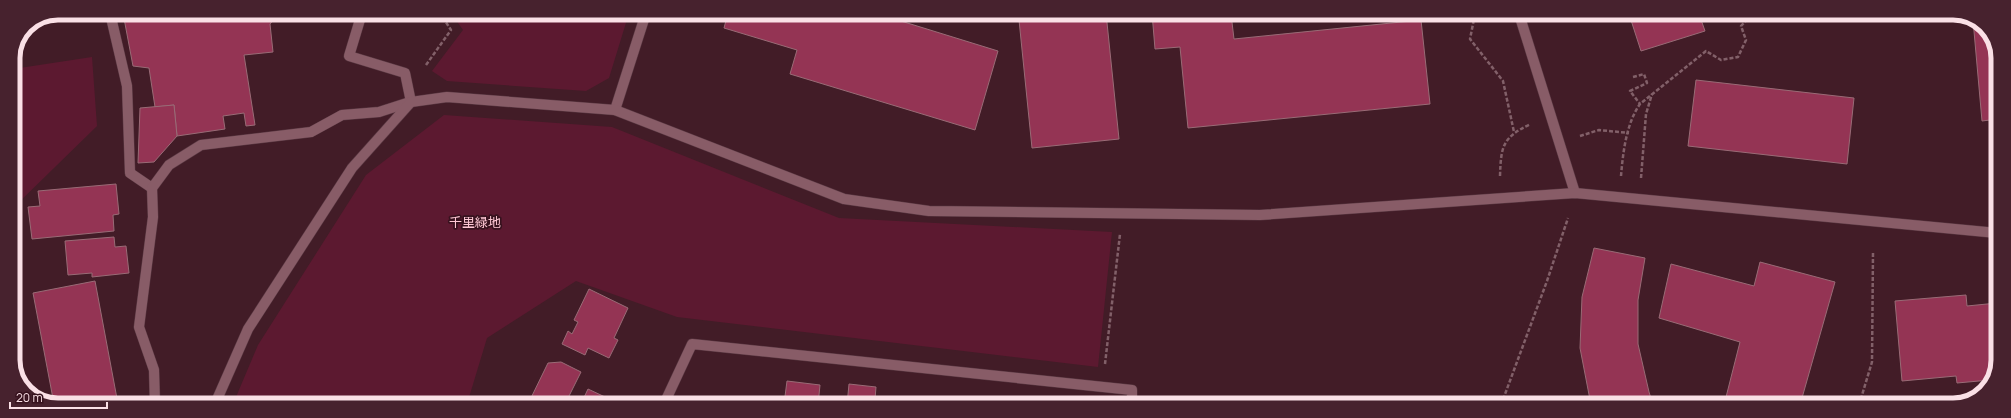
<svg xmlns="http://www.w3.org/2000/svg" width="2011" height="418" font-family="Manrope,'Noto Sans JP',sans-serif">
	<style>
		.green { fill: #5c1930 }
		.building { fill: #943454; stroke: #996b76 }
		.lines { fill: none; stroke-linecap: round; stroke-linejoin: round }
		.lane-casing { stroke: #5a3943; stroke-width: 11 }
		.street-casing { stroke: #5a3943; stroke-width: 11 }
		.path { stroke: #826069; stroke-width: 2.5; stroke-dasharray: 4 2; stroke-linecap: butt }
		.lane { stroke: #885c67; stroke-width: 10 }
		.street { stroke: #885c67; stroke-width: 10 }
		.labels { text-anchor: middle; stroke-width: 3.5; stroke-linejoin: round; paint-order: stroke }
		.park-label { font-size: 13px; fill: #fec7d4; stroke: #37121e }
		.rim { fill: none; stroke: #fae0e6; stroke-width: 5 }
	</style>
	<rect width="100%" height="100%" fill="#421c27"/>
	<g class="green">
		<polygon points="451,13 629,13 609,78 586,91 447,81 432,71 463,30"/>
		<polygon points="92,57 97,126 13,208 13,69"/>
		<polygon points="444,115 612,127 839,218 1112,232 1098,367 677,317 576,281 487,338 467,404 233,404 258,345 366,175"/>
	</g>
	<g class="building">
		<polygon points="123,13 279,13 270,24 273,52 244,55 255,125 246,126 244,113 223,116 225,129 177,136 174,105 155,107 149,68 133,66"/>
		<polygon points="728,13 875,13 998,51 975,130 790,74 797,50 724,28"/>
		<polygon points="1085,13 1106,13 1119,139 1032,148 1019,20"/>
		<polygon points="1152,13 1231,14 1234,39 1421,20 1430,104 1188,128 1180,47 1155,49"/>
		<polygon points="1629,14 1699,14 1705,31 1641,51"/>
		<polygon points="1973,20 1985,26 1998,52 1998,119 1982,121"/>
		<polygon points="1696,80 1854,98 1847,164 1688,146"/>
		<polygon points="174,105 177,136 154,162 138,163 140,108"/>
		<polygon points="116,184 119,214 113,215 114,231 32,239 28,207 40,206 38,191"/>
		<polygon points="114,237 115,247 126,246 129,273 92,277 92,273 68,275 65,241"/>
		<polygon points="1594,248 1645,258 1638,300 1638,344 1649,392 1653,405 1591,405 1580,348 1582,297"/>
		<polygon points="1760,262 1835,282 1800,405 1724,405 1740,342 1659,318 1671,264 1754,286"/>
		<polygon points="95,281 118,404 54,404 33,293"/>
		<polygon points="589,289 628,308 614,338 618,340 609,358 588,348 585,355 562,344 568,331 572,334 578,322 574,320"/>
		<polygon points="1966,295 1967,306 1997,303 1997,369 1990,380 1957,383 1956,376 1902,381 1895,301"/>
		<polygon points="561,362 581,372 565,404 528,404 548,363"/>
		<polygon points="787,381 820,385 818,405 784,404"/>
		<polygon points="849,384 876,387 875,399 886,400 886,405 847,405"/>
		<polygon points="588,389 620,404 581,404"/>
		<polygon points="921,400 958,405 920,405"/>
	</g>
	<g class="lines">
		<defs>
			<polyline id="lane" points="362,13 349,56 405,73 411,102"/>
			<g id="street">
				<polyline points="110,13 127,86 130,173 152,188"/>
				<polyline points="1519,14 1575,193"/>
				<polyline points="615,110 646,13"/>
				<polyline points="155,404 154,370 139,327 153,217 152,188 169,165 201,145 311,132 342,115 379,112 410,102"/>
				<polyline points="215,404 248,329 352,168 411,102 447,97 615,110 844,199 929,211 1260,215 1575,193 1997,233"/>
				<polyline points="664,404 692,344 1132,390 1132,405"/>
			</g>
		</defs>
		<use href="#lane" class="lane-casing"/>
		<use href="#street" class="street-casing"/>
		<g class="path">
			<polyline points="1475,14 1470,39 1503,81 1514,132"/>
			<polyline points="426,65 451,30 440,13"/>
			<polyline points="1633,77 1644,74 1647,83 1630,91 1640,104"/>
			<polyline points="1580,136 1599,130 1629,133"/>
			<path d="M 1500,176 C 1501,147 1502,137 1531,124"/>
			<path d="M 1621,176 C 1623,153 1626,124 1640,104 L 1706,51 L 1721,60 L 1738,57 L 1746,40 L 1741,26 L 1752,14"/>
			<polyline points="1641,178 1646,114 1652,94"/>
			<polyline points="1105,364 1120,234"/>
			<polyline points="1501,405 1547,281 1568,218"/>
			<polyline points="1859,405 1872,362 1873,253"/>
		</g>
		<use href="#lane" class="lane"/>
		<use href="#street" class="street"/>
	</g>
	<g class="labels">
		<g class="park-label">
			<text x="475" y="227">千里緑地</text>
		</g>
	</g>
	<path d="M0 0H2011V418H0ZM58 20H1953A38 38 0 0 1 1991 58V360A38 38 0 0 1 1953 398H58A38 38 0 0 1 20 360V58A38 38 0 0 1 58 20Z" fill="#47222e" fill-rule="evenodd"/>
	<path class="rim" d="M58 20H1953A38 38 0 0 1 1991 58V360A38 38 0 0 1 1953 398H58A38 38 0 0 1 20 360V58A38 38 0 0 1 58 20Z"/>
	<path d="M10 402v6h97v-6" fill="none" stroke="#fae0e6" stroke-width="2"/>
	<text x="16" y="402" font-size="12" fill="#fae0e6" stroke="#37121e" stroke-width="3" paint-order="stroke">20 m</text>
</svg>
